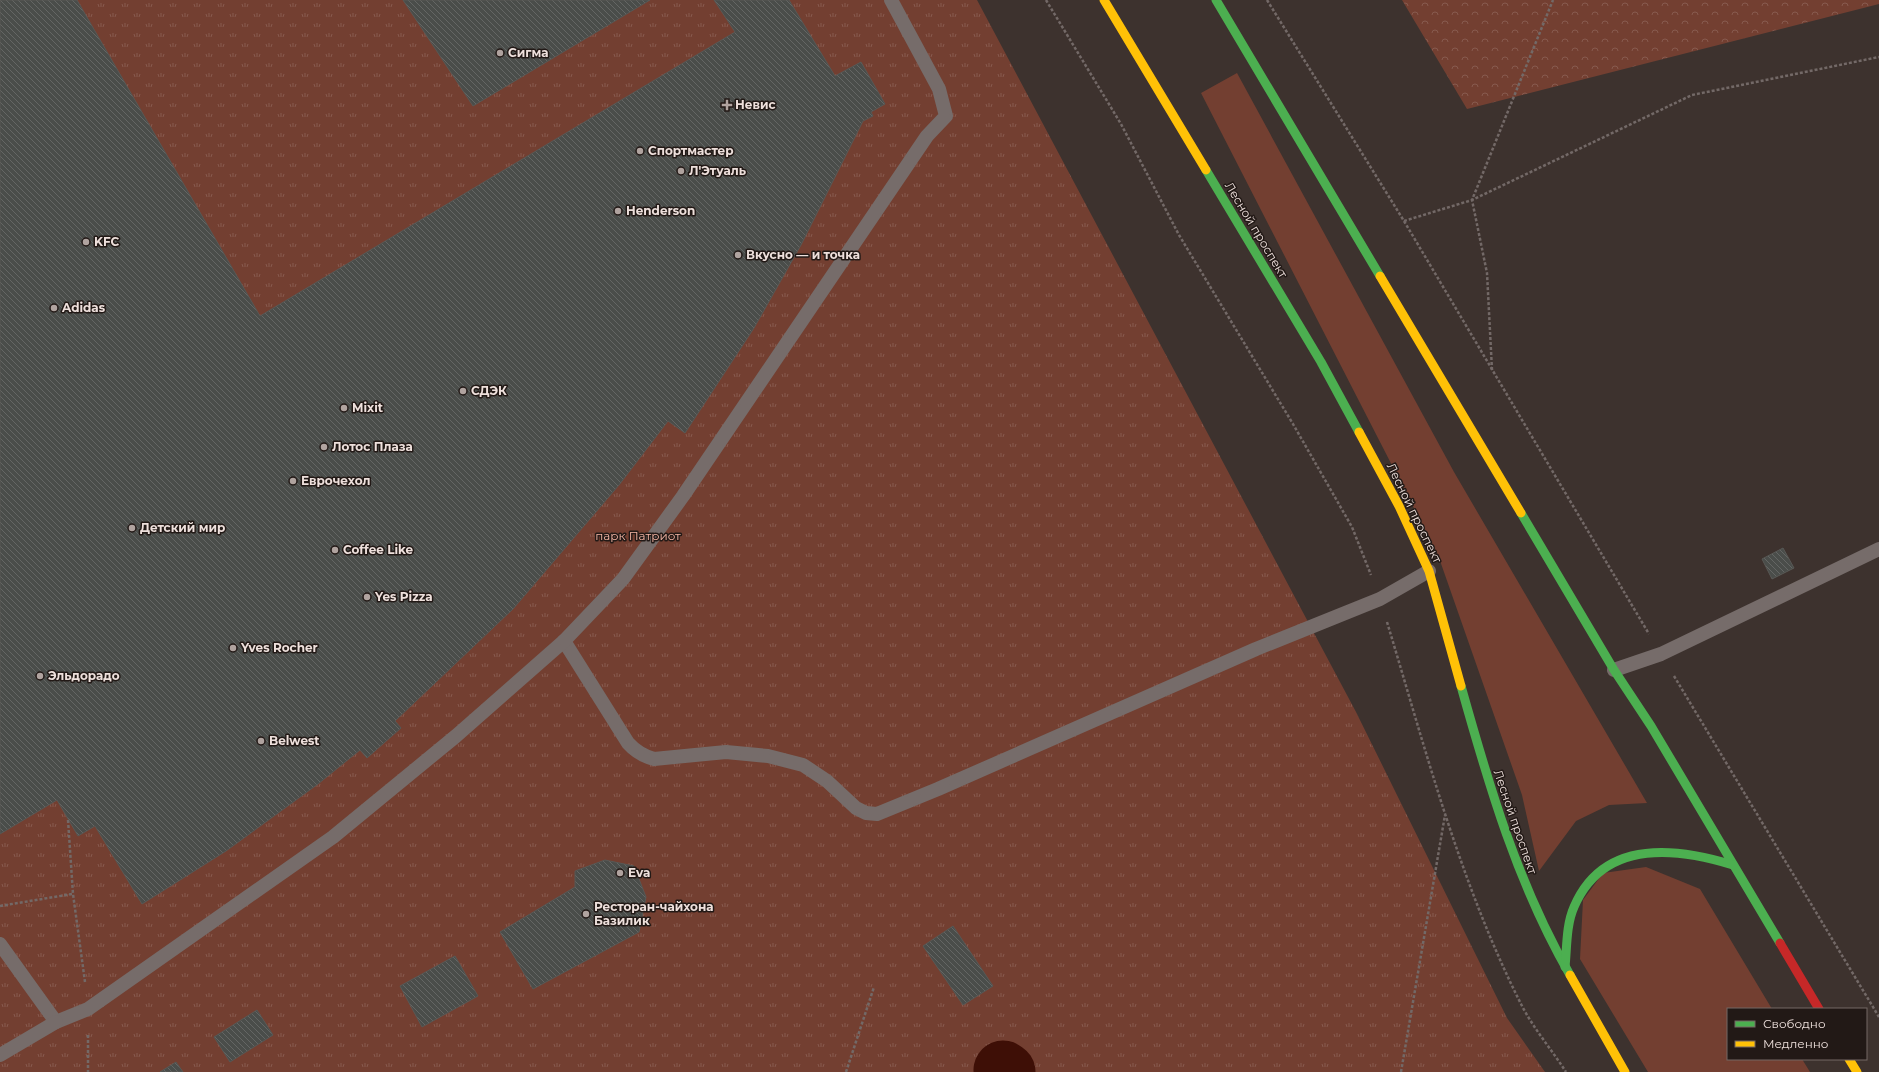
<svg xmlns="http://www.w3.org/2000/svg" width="1879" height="1072" font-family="Montserrat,sans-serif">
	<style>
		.green { fill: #733f31 }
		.forest { fill: url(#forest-crowns) }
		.park { fill: url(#park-tufts) }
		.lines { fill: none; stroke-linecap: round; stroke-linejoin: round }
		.river { stroke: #3e0f06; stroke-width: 59 }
		.building { fill: url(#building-back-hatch); stroke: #585855 }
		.path { stroke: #736967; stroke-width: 2.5; stroke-dasharray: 3 2; stroke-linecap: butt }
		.lane { stroke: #766c6a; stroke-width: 14 }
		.fast { stroke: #4caf50; stroke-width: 9 }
		.slow { stroke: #ffc107; stroke-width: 9 }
		.jam { stroke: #c62828; stroke-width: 9 }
		.poi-dot { fill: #b0a39f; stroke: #221916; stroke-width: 1.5 }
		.labels { text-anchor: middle; stroke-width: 3; stroke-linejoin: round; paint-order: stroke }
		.poi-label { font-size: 12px; font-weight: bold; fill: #eee0dc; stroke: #221916; text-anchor: start }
		.street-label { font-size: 12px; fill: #eee0dc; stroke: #221916 }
		.park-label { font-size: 12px; fill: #f6b7a6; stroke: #221916 }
	</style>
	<defs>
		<pattern id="forest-crowns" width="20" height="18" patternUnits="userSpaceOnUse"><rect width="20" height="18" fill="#733f31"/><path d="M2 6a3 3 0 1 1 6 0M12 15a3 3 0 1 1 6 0" fill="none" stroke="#875a4e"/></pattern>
		<pattern id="park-tufts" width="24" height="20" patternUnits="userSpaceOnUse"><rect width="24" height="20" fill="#733f31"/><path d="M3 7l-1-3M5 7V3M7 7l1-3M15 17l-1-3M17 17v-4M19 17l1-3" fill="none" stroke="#875a4e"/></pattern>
		<pattern id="building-back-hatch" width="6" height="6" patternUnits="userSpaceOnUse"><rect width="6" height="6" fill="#4a4d4a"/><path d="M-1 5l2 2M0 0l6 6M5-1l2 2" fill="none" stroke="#646664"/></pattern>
	</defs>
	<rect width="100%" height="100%" fill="#3d322e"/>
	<g class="green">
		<polygon points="1237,73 1454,472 1647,803 1609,805 1576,821 1539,871 1522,795 1438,555 1201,93"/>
		<polygon points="1646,867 1700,889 1772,1009 1728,1009 1728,1059 1802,1059 1810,1072 1648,1072 1580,959 1583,900 1603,873"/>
	</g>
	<polygon class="forest" points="1402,0 1879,0 1879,4 1467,109"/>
	<polygon class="park" points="0,0 977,0 1356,712 1507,1018 1545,1072 0,1072"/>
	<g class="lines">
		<polyline class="river" points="1003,1070 1006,1072"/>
	</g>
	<g class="building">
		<polygon points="0,0 77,0 260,316 735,32 714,0 789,0 835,76 861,62 885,104 871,112 873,116 863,121 801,245 754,328 685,433 668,421 619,485 513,609 395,721 401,728 367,758 360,750 318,784 226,851 142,904 95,826 78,836 57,800 0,834"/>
		<polygon points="403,0 650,0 473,106"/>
		<polygon points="1783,548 1794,568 1772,579 1762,559"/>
		<polygon points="605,860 634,866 646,897 639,932 533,989 500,932 575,887 575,871"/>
		<polygon points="953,926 993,986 963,1005 923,946"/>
		<polygon points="455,956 478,996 422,1027 400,986"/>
		<polygon points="257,1010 273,1035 230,1062 214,1037"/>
		<polygon points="176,1062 183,1072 160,1072"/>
	</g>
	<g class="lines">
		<g class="path">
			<polyline points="1046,0 1121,124 1179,235 1293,424 1352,527 1371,575"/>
			<polyline points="1267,0 1404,221 1649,634"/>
			<polyline points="1404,221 1472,200 1692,95 1879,57"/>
			<polyline points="1492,370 1487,273 1472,200 1553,0"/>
			<path d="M 1387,622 C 1426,751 1460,883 1521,1004 C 1533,1028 1552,1050 1566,1072"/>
			<polyline points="1674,676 1879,1017"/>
			<polyline points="68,820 73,894 85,982"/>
			<polyline points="0,906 72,894"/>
			<polyline points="88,1035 88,1072"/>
			<polyline points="846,1072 874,987"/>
			<polyline points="1401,1072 1445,815"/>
		</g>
		<g class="lane">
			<path d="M 564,641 L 628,743 C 636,752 643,756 654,759 L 726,752 L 768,756 L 803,765 L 827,781 L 856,808 L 866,813 L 877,814 L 938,789 L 1256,649 L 1380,599 L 1429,571"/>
			<polyline points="1614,670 1661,654 1879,549"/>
			<polyline points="0,944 56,1022 88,1009 333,837 456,736 564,641 623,579 683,496 927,136 946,116 939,89 891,0"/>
			<polyline points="0,1055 56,1022"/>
		</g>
		<g class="fast">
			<polyline points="1216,0 1380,276"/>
			<polyline points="1206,170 1321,362 1359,432"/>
			<polyline points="1521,513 1614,670 1651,726 1780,943"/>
			<path d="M 1461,686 C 1489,786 1518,885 1570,975"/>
			<path d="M 1565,967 C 1567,948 1566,925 1574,907 C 1603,839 1675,847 1733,865"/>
		</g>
		<g class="slow">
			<polyline points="1104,0 1206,170"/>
			<polyline points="1380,276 1521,513"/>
			<polyline points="1359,432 1399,506 1429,571 1461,686"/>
			<polyline points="1570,975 1625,1072"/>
			<polyline points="1849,1059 1857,1072"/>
		</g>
		<polyline class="jam" points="1780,943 1819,1009"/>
	</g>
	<g class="poi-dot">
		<circle cx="500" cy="53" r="4"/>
		<path d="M725 99h4v4h4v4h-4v4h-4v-4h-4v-4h4z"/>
		<circle cx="640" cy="151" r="4"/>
		<circle cx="681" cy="171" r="4"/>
		<circle cx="618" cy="211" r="4"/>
		<circle cx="86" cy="242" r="4"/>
		<circle cx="738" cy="255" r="4"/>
		<circle cx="54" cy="308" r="4"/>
		<circle cx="463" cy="391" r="4"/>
		<circle cx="344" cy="408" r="4"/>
		<circle cx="324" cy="447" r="4"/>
		<circle cx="293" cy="481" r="4"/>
		<circle cx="132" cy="528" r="4"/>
		<circle cx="335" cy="550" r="4"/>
		<circle cx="367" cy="597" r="4"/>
		<circle cx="233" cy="648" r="4"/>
		<circle cx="40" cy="676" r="4"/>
		<circle cx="261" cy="741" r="4"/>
		<circle cx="620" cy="873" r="4"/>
		<circle cx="586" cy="914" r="4"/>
	</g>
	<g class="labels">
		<g class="poi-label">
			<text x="508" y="57">Сигма</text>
			<text x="735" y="109">Невис</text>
			<text x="648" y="155">Спортмастер</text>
			<text x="689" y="175">Л'Этуаль</text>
			<text x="626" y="215">Henderson</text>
			<text x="94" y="246">KFC</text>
			<text x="746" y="259">Вкусно — и точка</text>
			<text x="62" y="312">Adidas</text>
			<text x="471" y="395">СДЭК</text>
			<text x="352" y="412">Mixit</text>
			<text x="332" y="451">Лотос Плаза</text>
			<text x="301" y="485">Еврочехол</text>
			<text x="140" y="532">Детский мир</text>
			<text x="343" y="554">Coffee Like</text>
			<text x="375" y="601">Yes Pizza</text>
			<text x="241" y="652">Yves Rocher</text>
			<text x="48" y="680">Эльдорадо</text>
			<text x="269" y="745">Belwest</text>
			<text x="628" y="877">Eva</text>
			<text x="594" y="911">Ресторан-чайхона<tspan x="594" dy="14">Базилик</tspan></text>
		</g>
		<g class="street-label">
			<text transform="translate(1256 230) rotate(59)" y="4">Лесной проспект</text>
			<text transform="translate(1414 513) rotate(64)" y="4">Лесной проспект</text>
			<text transform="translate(1515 822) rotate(71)" y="4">Лесной проспект</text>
		</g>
		<g class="park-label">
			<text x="638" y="540">парк Патриот</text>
		</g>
	</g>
	<rect x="1727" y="1008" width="140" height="52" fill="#221916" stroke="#746965"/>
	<rect x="1735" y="1021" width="20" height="6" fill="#4caf50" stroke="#746965"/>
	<text x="1763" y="1028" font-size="12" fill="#eee0dc">Свободно</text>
	<rect x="1735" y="1041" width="20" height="6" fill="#ffc107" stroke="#746965"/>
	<text x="1763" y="1048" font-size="12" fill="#eee0dc">Медленно</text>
</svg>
